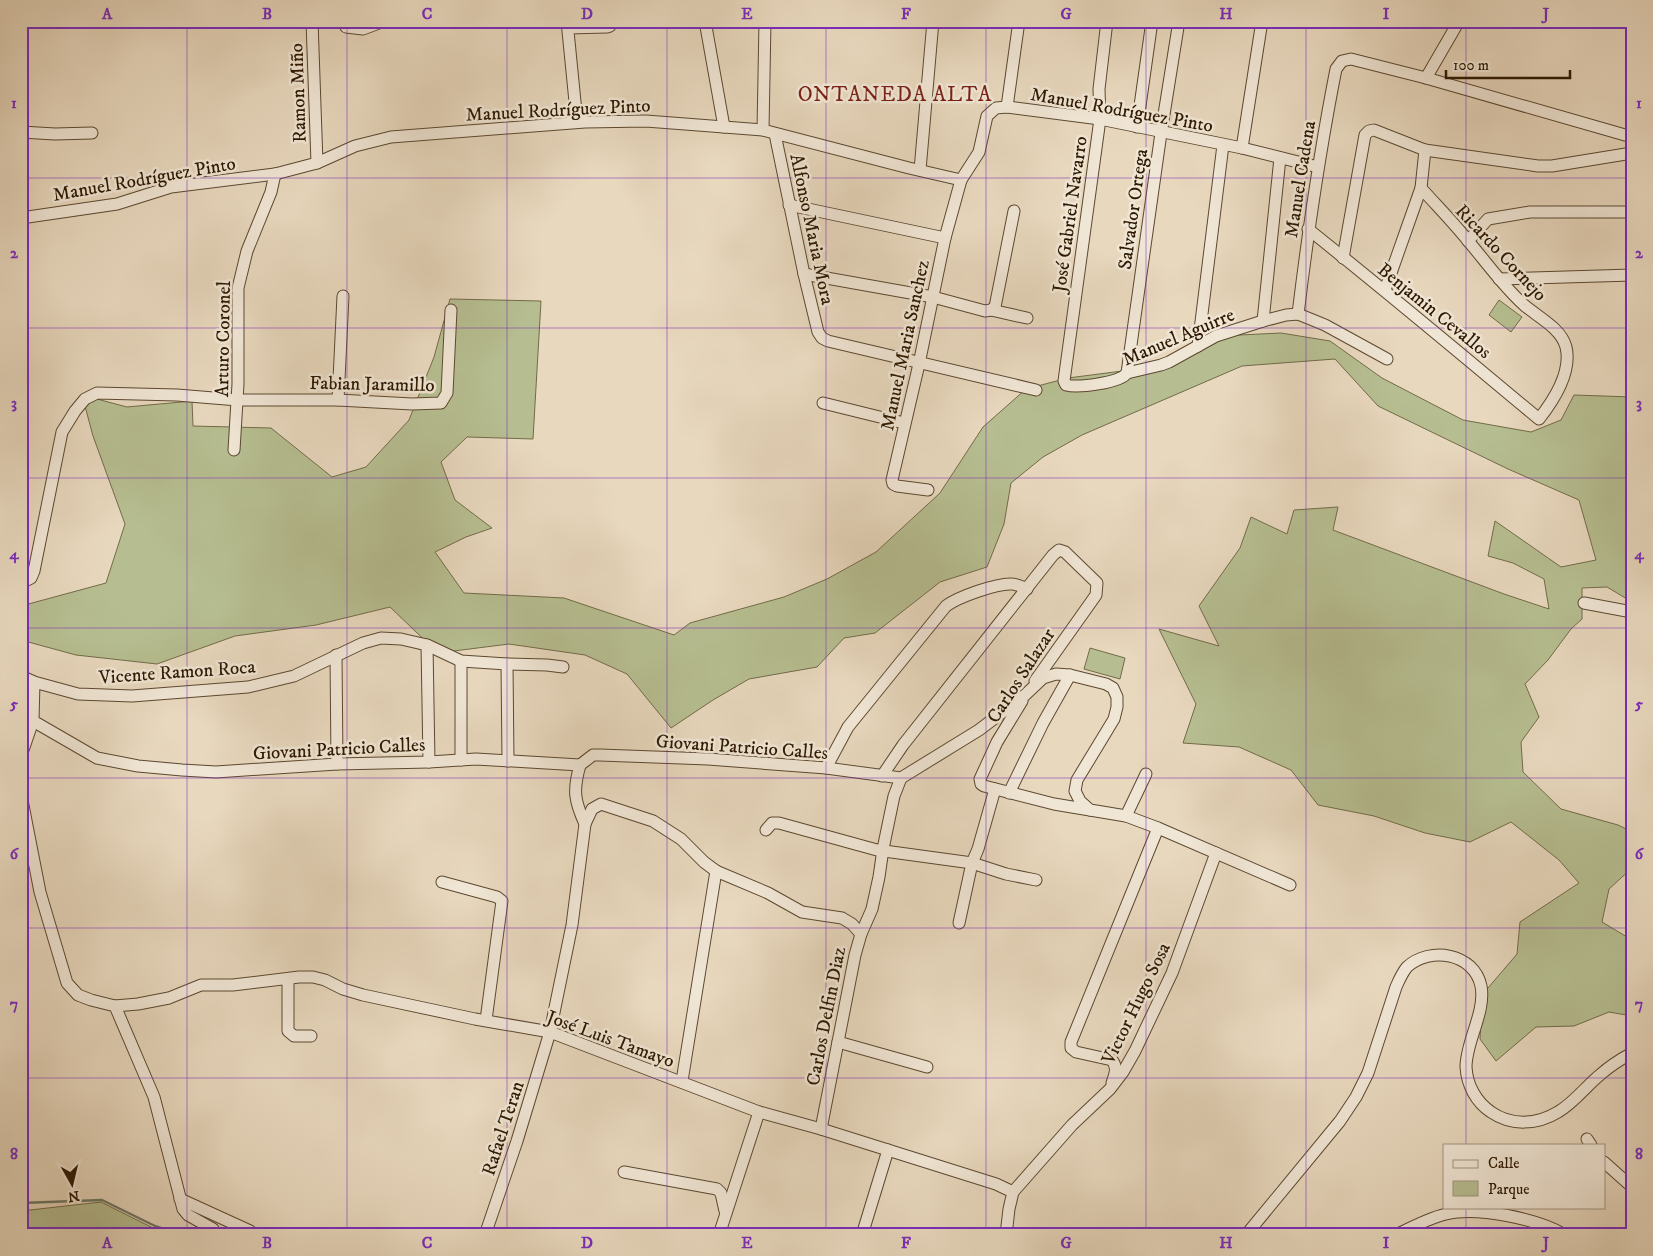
<svg xmlns="http://www.w3.org/2000/svg" width="1653" height="1256" font-family="'IM FELL DW Pica',serif">
	<style>
		.green { fill: #b6be91; stroke: #726b48 }
		.lines { fill: none; stroke-linecap: round; stroke-linejoin: round }
		.stream { stroke: #6d7968; stroke-width: 2.5 }
		.minor-casing { stroke: #5c4830; stroke-width: 13 }
		.minor { stroke: #f0e6d5; stroke-width: 11 }
		.grid { fill: none; stroke: #7b2cbf; stroke-width: 1; stroke-opacity: 0.55 }
		.labels { text-anchor: middle; stroke-width: 5; stroke-linejoin: round; paint-order: stroke }
		.street-label { font-size: 19px; fill: #2d1800; stroke: #f0e6d5 }
		.quarter-label { font-size: 21px; letter-spacing: 1px; fill: #7a1f14; stroke: #f0e6d5 }
		.neatline { fill: none; stroke: #7b2cbf; stroke-width: 2 }
		.grid-label { font-size: 16px; text-anchor: middle; font-weight: bold; fill: #7b2cbf }
	</style>
	<rect width="100%" height="100%" fill="#e8d8be"/>
	<filter id="stains"><feTurbulence type="fractalNoise" baseFrequency=".004" numOctaves="4"/><feColorMatrix values="0 0 0 0 .2 0 0 0 0 .09 0 0 0 0 .02 0 0 0 .5 -.17"/></filter>
	<radialGradient id="worn" r=".72"><stop offset=".6" stop-color="#630" stop-opacity="0"/><stop offset="1" stop-color="#630" stop-opacity=".3"/></radialGradient>
	<g class="green">
		<polygon points="450,299 541,301 533,439 467,437 441,462 455,500 492,528 466,537 435,552 464,593 564,598 674,635 690,623 784,597 827,579 876,552 940,493 983,427 1026,389 1068,378 1161,366 1219,336 1281,333 1330,341 1382,378 1463,420 1531,432 1561,420 1574,395 1632,397 1632,600 1627,599 1607,587 1582,588 1582,619 1571,629 1548,660 1525,684 1539,717 1521,742 1523,772 1561,809 1618,825 1632,832 1632,868 1609,889 1602,922 1632,940 1632,1016 1609,1012 1574,1026 1536,1027 1496,1061 1480,1039 1482,995 1517,954 1520,922 1579,883 1559,860 1511,822 1470,842 1425,833 1374,816 1318,805 1291,770 1239,747 1183,743 1196,704 1159,629 1219,646 1199,606 1240,548 1251,517 1287,534 1294,510 1338,507 1333,530 1504,594 1549,609 1544,579 1513,563 1488,556 1495,521 1561,567 1596,560 1579,500 1508,469 1378,406 1335,359 1242,366 1082,435 1043,457 1011,483 1004,524 987,567 940,582 875,633 844,638 817,667 749,679 713,700 671,728 627,674 585,655 509,644 438,653 390,607 316,625 235,636 157,664 76,655 21,640 21,606 106,583 125,524 93,436 82,395 127,407 192,401 193,426 271,428 332,477 366,467 409,420 434,357"/>
		<polygon points="1499,300 1522,317 1511,332 1489,315"/>
		<polygon points="1090,648 1125,658 1120,679 1084,669"/>
		<polygon points="101,1202 153,1228 189,1235 21,1235 21,1211"/>
	</g>
	<g class="lines">
		<polyline class="stream" points="21,1203 102,1200 155,1226 175,1233 210,1235"/>
		<defs>
			<g id="minor">
				<polyline points="312,21 317,163"/>
				<polyline points="343,21 346,27 363,29 384,21"/>
				<polyline points="567,21 577,122"/>
				<polyline points="705,21 724,127"/>
				<path d="M 1107,21 L 1099,89 L 1100,119 L 1064,381 L 1066,385 C 1078,388 1120,383 1127,373 L 1161,365 L 1169,362 L 1216,336 L 1263,321 L 1286,315 L 1298,314 L 1325,325 L 1387,359"/>
				<polyline points="568,28 607,27 610,26 613,21"/>
				<polyline points="1426,78 1459,21"/>
				<polyline points="1007,107 1019,21"/>
				<polyline points="1137,127 1152,21"/>
				<polyline points="763,130 765,21"/>
				<polyline points="21,132 55,134 92,133"/>
				<polyline points="775,134 804,274 818,332 822,338 828,341 1036,390"/>
				<polyline points="1242,148 1262,21"/>
				<polyline points="920,170 933,21"/>
				<polyline points="789,205 945,238"/>
				<polyline points="21,218 117,204 171,187 275,174 317,163 355,146 391,137 585,122 646,121 763,130 909,168 961,180 979,152 987,116 996,108 1007,107 1100,119 1242,148 1318,167"/>
				<path d="M 1308,229 C 1386,291 1462,355 1539,419 C 1554,400 1572,372 1566,347 C 1561,328 1538,317 1524,305 C 1503,286 1487,263 1469,242 C 1454,223 1437,206 1421,188"/>
				<polyline points="1468,241 1488,219 1530,212 1632,212"/>
				<polyline points="1343,258 1365,135 1369,131 1374,130 1425,150 1538,166 1552,166 1632,153"/>
				<polyline points="804,274 933,297 985,311 991,310 995,307 1014,211"/>
				<polyline points="1499,279 1632,275"/>
				<polyline points="1385,290 1421,188 1425,150"/>
				<polyline points="991,310 1027,318"/>
				<path d="M 1298,314 C 1308,232 1320,150 1336,69 L 1342,61 L 1351,59 L 1426,78 L 1632,137"/>
				<polyline points="1263,321 1280,158"/>
				<polyline points="1198,346 1223,145"/>
				<polyline points="1127,373 1161,133 1179,21"/>
				<polyline points="338,400 343,296"/>
				<polyline points="823,403 904,423"/>
				<polyline points="234,450 238,384 238,288 247,251 271,192 275,174"/>
				<polyline points="928,490 897,486 893,484 892,480 919,364 945,238 961,180"/>
				<polyline points="21,583 31,578 34,571 62,432 75,411 85,399 97,393 177,395 238,400 338,400 412,404 441,403 447,393 451,310"/>
				<polyline points="1584,603 1632,612"/>
				<polyline points="427,645 429,762"/>
				<polyline points="336,655 337,764"/>
				<polyline points="507,664 508,761"/>
				<polyline points="21,676 34,682 78,694 132,696 248,687 294,676 363,643 381,638 401,639 427,645 461,661 507,664 547,665 563,667"/>
				<polyline points="34,682 33,721 97,758 138,766 182,770 216,772 337,764 429,762 476,759 580,765 593,755 600,755 708,759 826,768 901,778 979,730 1025,695 1043,678 1056,674 1070,675 1106,684 1113,688 1117,697 1117,707 1114,719 1077,780 1075,791 1080,801 1090,810 1126,816 1158,828 1290,885"/>
				<polyline points="1022,701 997,742 980,779 981,784 984,786 1054,804 1090,810"/>
				<polyline points="21,756 33,721"/>
				<polyline points="461,760 461,661"/>
				<path d="M 826,768 L 848,727 L 946,606 C 958,597 997,583 1012,584 C 1017,584 1022,587 1027,589"/>
				<polyline points="882,776 903,745 1053,555 1059,550 1065,552 1097,583 1096,595 1035,681"/>
				<polyline points="1009,793 1043,723 1070,675"/>
				<polyline points="21,795 40,892 67,983 78,995 91,1000 115,1006 154,1097 183,1209 188,1215 213,1229 215,1235"/>
				<polyline points="1126,816 1146,774"/>
				<polyline points="585,824 592,809 601,804 653,821 681,839 704,862 716,871 768,893 802,912 842,918 852,924 861,934"/>
				<polyline points="766,830 772,823 779,823 877,850 972,863 1006,874 1036,880"/>
				<polyline points="442,882 497,897 502,901 486,1020"/>
				<polyline points="959,923 972,863 978,849 995,789"/>
				<polyline points="288,979 288,1031 294,1036 311,1036"/>
				<polyline points="115,1006 138,1004 169,998 201,985 233,985 299,977 313,977 325,980 343,989 363,995 475,1019 550,1032 759,1112 821,1129 996,1184 1013,1192 1009,1209 1006,1235"/>
				<polyline points="838,1042 927,1067"/>
				<polyline points="682,1081 716,871"/>
				<path d="M 1112,1083 C 1115,1074 1118,1068 1112,1060 L 1076,1052 L 1071,1048 L 1071,1042 L 1158,828"/>
				<polyline points="821,1129 855,955 861,934 872,909 879,877 883,849 894,796 901,778"/>
				<polyline points="1587,1139 1591,1145"/>
				<polyline points="1604,1162 1632,1187"/>
				<polyline points="624,1172 717,1189 721,1193 725,1211"/>
				<polyline points="1013,1192 1072,1125 1110,1089 1123,1072 1135,1051 1172,973 1216,853"/>
				<polyline points="180,1199 250,1231 255,1235"/>
				<path d="M 485,1235 L 517,1141 L 550,1032 L 572,925 L 585,824 C 574,800 573,790 580,765"/>
				<polyline points="719,1235 759,1112"/>
				<polyline points="862,1235 888,1150"/>
				<path d="M 1246,1235 L 1340,1121 L 1356,1097 L 1368,1073 L 1396,987 C 1399,980 1402,973 1407,967 C 1430,946 1474,953 1481,986 C 1486,1012 1466,1041 1466,1067 C 1467,1085 1476,1102 1491,1112 C 1511,1126 1537,1125 1558,1112 C 1574,1103 1586,1086 1601,1074 C 1610,1066 1621,1059 1632,1053"/>
				<path d="M 1396,1235 C 1412,1227 1429,1218 1446,1214 C 1477,1206 1538,1219 1565,1235"/>
			</g>
		</defs>
		<use href="#minor" class="minor-casing"/>
		<use href="#minor" class="minor"/>
	</g>
	<path class="grid" d="M 187,21 L 187,1235M 347,21 L 347,1235M 507,21 L 507,1235M 667,21 L 667,1235M 826,21 L 826,1235M 986,21 L 986,1235M 1146,21 L 1146,1235M 1306,21 L 1306,1235M 1466,21 L 1466,1145M 21,178 L 1632,178M 21,328 L 1632,328M 21,478 L 1632,478M 21,628 L 1632,628M 21,778 L 1632,778M 21,928 L 1632,928M 21,1078 L 1632,1078M 1466,1207 L 1466,1235"/>
	<g class="labels">
		<g class="street-label">
			<text transform="translate(297 93) rotate(-92)" y="7">Ramon Miño</text>
			<text transform="translate(558 109) rotate(-3)" y="7">Manuel Rodríguez Pinto</text>
			<text transform="translate(1122 109) rotate(10)" y="7">Manuel Rodríguez Pinto</text>
			<text transform="translate(144 178) rotate(-10)" y="7">Manuel Rodríguez Pinto</text>
			<text transform="translate(1299 179) rotate(-81)" y="7">Manuel Cadena</text>
			<text transform="translate(1132 209) rotate(-82)" y="7">Salvador Ortega</text>
			<text transform="translate(1069 214) rotate(-82)" y="7">José Gabriel Navarro</text>
			<text transform="translate(813 229) rotate(78)" y="7">Alfonso Maria Mora</text>
			<text transform="translate(1502 252) rotate(47)" y="7">Ricardo Cornejo</text>
			<text transform="translate(1435 310) rotate(39)" y="7">Benjamin Cevallos</text>
			<text transform="translate(1178 336) rotate(-23)" y="7">Manuel Aguirre</text>
			<text transform="translate(222 339) rotate(-89)" y="7">Arturo Coronel</text>
			<text transform="translate(904 345) rotate(-78)" y="7">Manuel Maria Sanchez</text>
			<text transform="translate(372 383) rotate(1)" y="7">Fabian Jaramillo</text>
			<text transform="translate(177 671) rotate(-4)" y="7">Vicente Ramon Roca</text>
			<text transform="translate(1020 675) rotate(-57)" y="7">Carlos Salazar</text>
			<text transform="translate(742 746) rotate(4)" y="7">Giovani Patricio Calles</text>
			<text transform="translate(339 748) rotate(-3)" y="7">Giovani Patricio Calles</text>
			<text transform="translate(1135 1003) rotate(-64)" y="7">Victor Hugo Sosa</text>
			<text transform="translate(825 1016) rotate(-79)" y="7">Carlos Delfin Diaz</text>
			<text transform="translate(611 1038) rotate(20)" y="7">José Luis Tamayo</text>
			<text transform="translate(502 1128) rotate(-72)" y="7">Rafael Teran</text>
		</g>
		<g class="quarter-label">
			<text x="895" y="101">ONTANEDA ALTA</text>
		</g>
	</g>
	<rect width="1653" height="1256" fill="none" stroke="#e8d8be" stroke-width="55"/>
	<rect x="1443" y="1144" width="162" height="65" fill="#f0e6d5" stroke="#a29480"/>
	<rect x="1453" y="1160" width="25" height="8" fill="#f0e6d5" stroke="#a29480"/>
	<text x="1488" y="1168" font-size="15" fill="#2d1800">Calle</text>
	<rect x="1453" y="1181" width="25" height="15" fill="#b6be91" stroke="#a29480"/>
	<text x="1488" y="1194" font-size="15" fill="#2d1800">Parque</text>
	<g transform="translate(72 1184) rotate(172)" stroke="#f0e6d5" stroke-width="4" paint-order="stroke">
	<path d="M0-4L9 19L0 12L-9 19Z" fill="#2d1800"/>
	<text y="-8" font-size="14" font-weight="bold" text-anchor="middle" fill="#2d1800">N</text>
	</g>
	<path d="M1446 70v8h124v-8" fill="none" stroke="#2d1800" stroke-width="2.5"/>
	<text x="1453" y="70" font-size="15" fill="#2d1800" stroke="#f0e6d5" stroke-width="4" paint-order="stroke">100 m</text>
	<rect x="28" y="28" width="1598" height="1200" class="neatline"/>
	<g class="grid-label">
		<text x="107" y="19">A</text>
		<text x="267" y="19">B</text>
		<text x="427" y="19">C</text>
		<text x="587" y="19">D</text>
		<text x="747" y="19">E</text>
		<text x="906" y="19">F</text>
		<text x="1066" y="19">G</text>
		<text x="1226" y="19">H</text>
		<text x="1386" y="19">I</text>
		<text x="1546" y="19">J</text>
		<text x="14" y="108">1</text>
		<text x="1639" y="108">1</text>
		<text x="14" y="258">2</text>
		<text x="1639" y="258">2</text>
		<text x="14" y="408">3</text>
		<text x="1639" y="408">3</text>
		<text x="14" y="559">4</text>
		<text x="1639" y="559">4</text>
		<text x="14" y="709">5</text>
		<text x="1639" y="709">5</text>
		<text x="14" y="859">6</text>
		<text x="1639" y="859">6</text>
		<text x="14" y="1009">7</text>
		<text x="1639" y="1009">7</text>
		<text x="14" y="1159">8</text>
		<text x="1639" y="1159">8</text>
		<text x="107" y="1248">A</text>
		<text x="267" y="1248">B</text>
		<text x="427" y="1248">C</text>
		<text x="587" y="1248">D</text>
		<text x="747" y="1248">E</text>
		<text x="906" y="1248">F</text>
		<text x="1066" y="1248">G</text>
		<text x="1226" y="1248">H</text>
		<text x="1386" y="1248">I</text>
		<text x="1546" y="1248">J</text>
	</g>
	<rect width="100%" height="100%" filter="url(#stains)"/>
	<rect width="100%" height="100%" fill="url(#worn)"/>
</svg>
